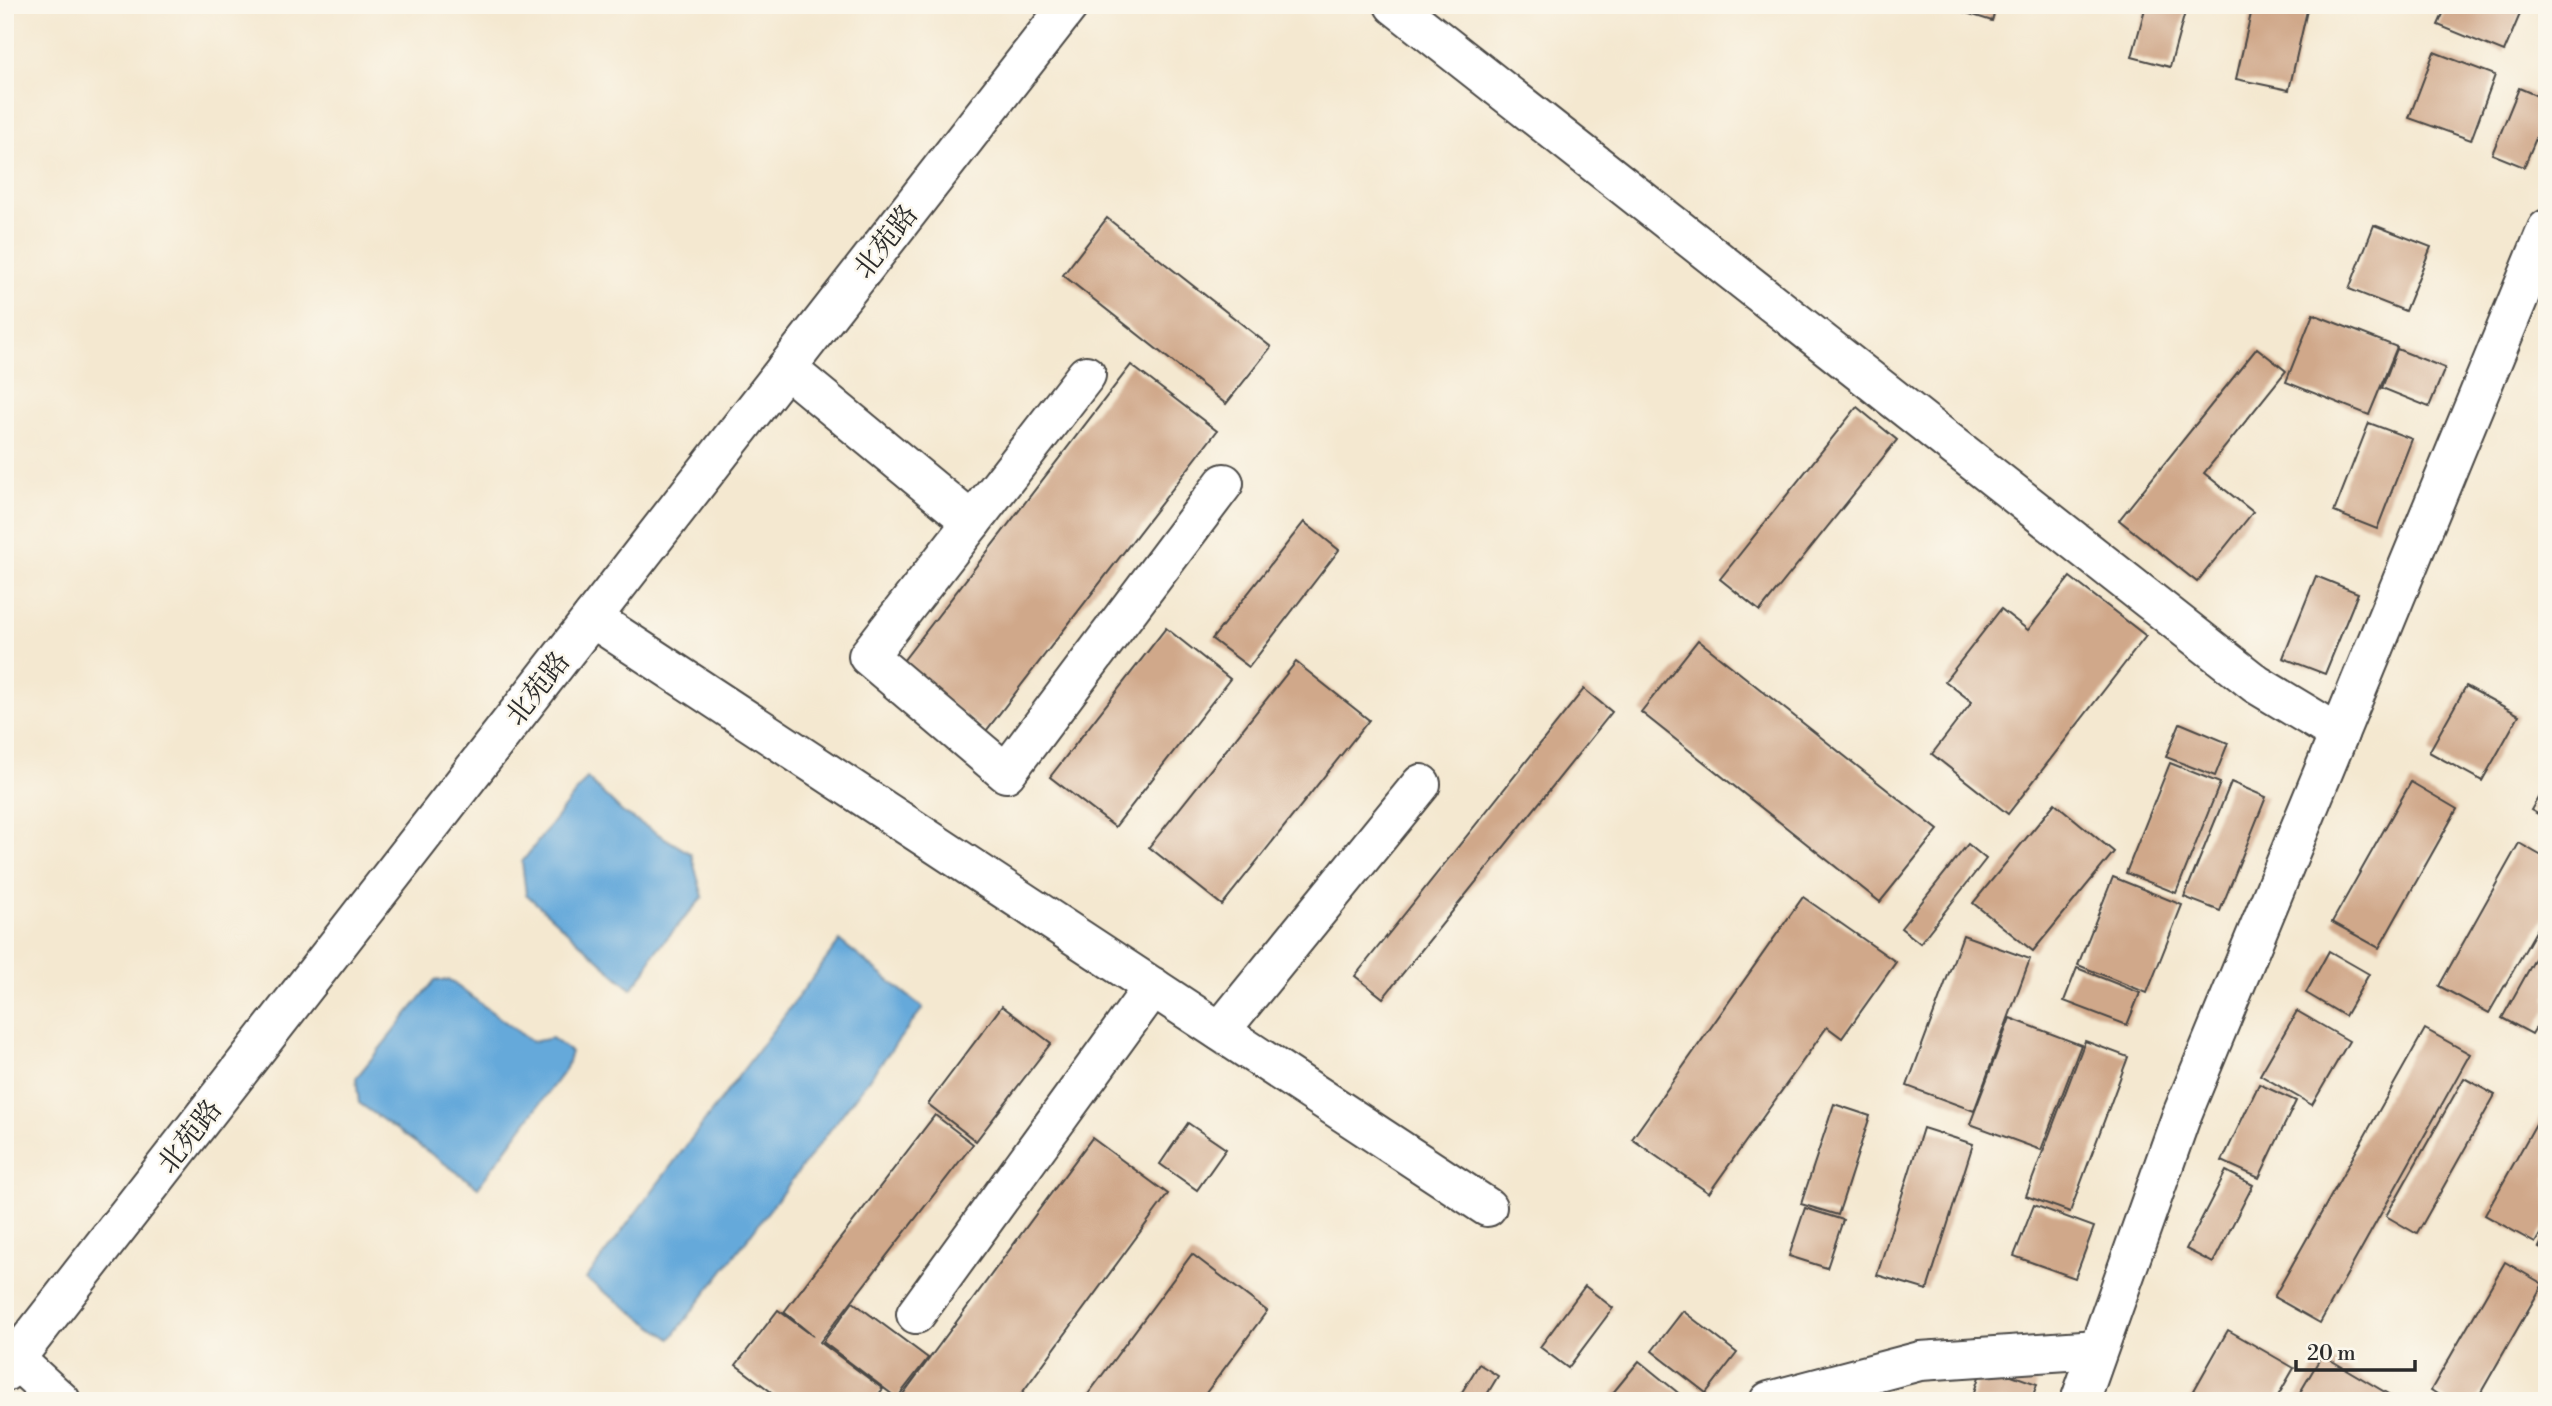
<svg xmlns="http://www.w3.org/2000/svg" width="2552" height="1406" font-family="'Libre Bodoni','Noto Serif SC',serif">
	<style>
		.water { fill: #65a9da; stroke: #486a82; stroke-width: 2 }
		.building { fill: #d0a88a }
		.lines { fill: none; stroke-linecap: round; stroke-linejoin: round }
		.minor-casing { stroke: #494744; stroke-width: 42 }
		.minor { stroke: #fff; stroke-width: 38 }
		.labels { text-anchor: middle; stroke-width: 5; stroke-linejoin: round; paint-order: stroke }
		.street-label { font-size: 28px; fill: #2b2b2b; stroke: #fbf7ec }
	</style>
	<rect width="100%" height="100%" fill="#fbf7ec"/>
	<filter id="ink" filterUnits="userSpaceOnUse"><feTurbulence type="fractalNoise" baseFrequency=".0143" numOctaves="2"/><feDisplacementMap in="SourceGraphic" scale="14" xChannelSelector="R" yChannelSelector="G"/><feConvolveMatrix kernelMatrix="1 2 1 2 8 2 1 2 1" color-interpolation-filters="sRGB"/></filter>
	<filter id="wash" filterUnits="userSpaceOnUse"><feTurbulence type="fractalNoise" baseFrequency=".00686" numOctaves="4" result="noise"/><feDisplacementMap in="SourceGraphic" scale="28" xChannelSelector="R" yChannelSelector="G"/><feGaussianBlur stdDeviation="1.57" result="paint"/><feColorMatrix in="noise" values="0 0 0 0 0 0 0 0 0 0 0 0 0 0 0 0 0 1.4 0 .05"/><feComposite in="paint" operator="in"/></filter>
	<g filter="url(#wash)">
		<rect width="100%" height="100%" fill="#f4e8d0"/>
		<g class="water">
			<polygon points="587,778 622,812 691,854 703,897 653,954 646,971 631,989 526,894 522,862"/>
			<polygon points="840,941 923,1008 671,1339 586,1279"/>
			<polygon points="435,980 449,980 532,1042 552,1038 571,1052 566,1068 478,1187 359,1103 356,1078"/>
		</g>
		<g id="blocks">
			<g class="building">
				<polygon points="1958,5 1997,5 1992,21 1957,10"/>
				<polygon points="2146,5 2187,5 2170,67 2132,57"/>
				<polygon points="2253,5 2308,6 2289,90 2236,79"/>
				<polygon points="2447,5 2519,5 2523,7 2504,52 2438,25"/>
				<polygon points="2434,52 2495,75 2471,140 2409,118"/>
				<polygon points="2519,88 2547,100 2547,112 2524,167 2492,154"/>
				<polygon points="1107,218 1271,347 1226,404 1063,275"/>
				<polygon points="2374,225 2431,247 2405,311 2349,289"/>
				<polygon points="2313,314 2397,347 2369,415 2286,382"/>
				<polygon points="2257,348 2286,371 2204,473 2253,512 2197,582 2119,520"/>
				<polygon points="2397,349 2445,368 2429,407 2382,388"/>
				<polygon points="1131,365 1217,431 986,731 900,665"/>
				<polygon points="1857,407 1897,440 1760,611 1720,579"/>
				<polygon points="2369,423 2412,439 2377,529 2334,512"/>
				<polygon points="1304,522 1339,550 1249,667 1212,639"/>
				<polygon points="2316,576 2358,593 2325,674 2283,658"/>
				<polygon points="2070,577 2146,636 2008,814 1932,754 1972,702 1945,681 2001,609 2028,630"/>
				<polygon points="1166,628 1230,679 1115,827 1050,777"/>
				<polygon points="1698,640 1938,830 1880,902 1641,712"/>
				<polygon points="1296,662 1369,720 1222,905 1149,847"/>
				<polygon points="2466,686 2519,715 2482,781 2429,752"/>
				<polygon points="1584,689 1612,712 1383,998 1355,976"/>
				<polygon points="2180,723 2228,743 2215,776 2166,757"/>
				<polygon points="2170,763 2220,783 2176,893 2126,873"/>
				<polygon points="2231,782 2266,797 2220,911 2184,897"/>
				<polygon points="2411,782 2457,809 2379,948 2332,922"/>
				<polygon points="2547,782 2547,819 2531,810"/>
				<polygon points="2055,803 2114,852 2033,951 1973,903"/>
				<polygon points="2519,843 2547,859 2547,912 2489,1013 2439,986"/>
				<polygon points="1968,844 1986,859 1920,943 1901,928"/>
				<polygon points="2113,877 2182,905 2147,993 2078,965"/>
				<polygon points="1803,897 1896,962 1842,1038 1827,1027 1709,1193 1632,1139"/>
				<polygon points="1963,935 2030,959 1974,1111 1907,1086"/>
				<polygon points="2547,937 2547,1009 2532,1034 2502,1018"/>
				<polygon points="2329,951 2369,974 2345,1016 2306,993"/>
				<polygon points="2077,968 2140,993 2127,1025 2064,1001"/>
				<polygon points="1002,1006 1051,1043 976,1141 928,1104"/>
				<polygon points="2297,1011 2349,1041 2312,1105 2260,1075"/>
				<polygon points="2010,1018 2081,1045 2041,1150 1970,1124"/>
				<polygon points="2425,1029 2470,1054 2320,1323 2274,1297"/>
				<polygon points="2085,1041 2128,1057 2070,1212 2026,1196"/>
				<polygon points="2464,1078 2495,1095 2417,1234 2386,1216"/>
				<polygon points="2259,1084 2296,1101 2259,1178 2222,1161"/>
				<polygon points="1834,1104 1870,1116 1838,1215 1801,1204"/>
				<polygon points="2547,1104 2547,1222 2535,1243 2485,1215"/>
				<polygon points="935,1115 973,1144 820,1342 883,1389 873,1401 783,1401 736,1365 778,1310 813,1336 784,1312"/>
				<polygon points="1188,1123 1226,1149 1197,1190 1160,1164"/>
				<polygon points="1923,1128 1973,1144 1927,1290 1877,1275"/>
				<polygon points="1092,1138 1168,1194 1016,1401 898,1401"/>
				<polygon points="2226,1171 2253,1185 2213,1263 2186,1249"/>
				<polygon points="2034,1205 2094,1227 2075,1278 2014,1256"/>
				<polygon points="1805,1208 1843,1220 1827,1268 1789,1256"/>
				<polygon points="2547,1233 2547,1251 2539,1247"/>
				<polygon points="1192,1254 1267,1311 1200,1401 1083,1401"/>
				<polygon points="2505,1262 2543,1284 2476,1401 2448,1401 2431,1390"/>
				<polygon points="1585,1286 1613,1308 1568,1368 1540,1347"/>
				<polygon points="853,1302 928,1358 897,1398 823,1342"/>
				<polygon points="1683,1311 1737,1353 1706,1393 1652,1351"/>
				<polygon points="2228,1330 2294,1368 2275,1401 2188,1401"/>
				<polygon points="2322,1355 2400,1401 2295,1401"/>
				<polygon points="1639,1361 1682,1396 1679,1401 1620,1401 1612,1394"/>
				<polygon points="1479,1364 1498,1376 1483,1401 1465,1401 1459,1397"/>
				<polygon points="1983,1365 2037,1384 2031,1401 1971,1401"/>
			</g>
		</g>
	</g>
	<g filter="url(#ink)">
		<use href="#blocks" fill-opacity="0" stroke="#494744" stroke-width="2"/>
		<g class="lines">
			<defs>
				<g id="minor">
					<polyline points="1394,5 2256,684 2339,734"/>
					<polyline points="786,368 972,522"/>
					<polyline points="1086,375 868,656 1006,773 1224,483"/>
					<polyline points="592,618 1487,1207"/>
					<polyline points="1220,1031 1421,784"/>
					<polyline points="916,1314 1153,987"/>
					<polyline points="15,1359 61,1401"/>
					<polyline points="5,1372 1069,5"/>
					<polyline points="1769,1401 1920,1361 2097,1349"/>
					<polyline points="2080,1401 2181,1117 2547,229"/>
				</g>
			</defs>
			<use href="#minor" class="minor-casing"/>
			<use href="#minor" class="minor"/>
		</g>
	</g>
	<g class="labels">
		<g class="street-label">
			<text transform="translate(885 241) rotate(-52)" y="10">北苑路</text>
			<text transform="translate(537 688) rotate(-52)" y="10">北苑路</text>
			<text transform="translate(189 1136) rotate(-52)" y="10">北苑路</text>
		</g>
	</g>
	<rect width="2552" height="1406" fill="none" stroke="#fbf7ec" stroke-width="28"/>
	<path d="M2296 1360v10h119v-10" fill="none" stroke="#2b2b2b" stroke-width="3.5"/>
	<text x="2307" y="1360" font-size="21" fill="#2b2b2b" stroke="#fbf7ec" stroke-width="5" paint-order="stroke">20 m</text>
</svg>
